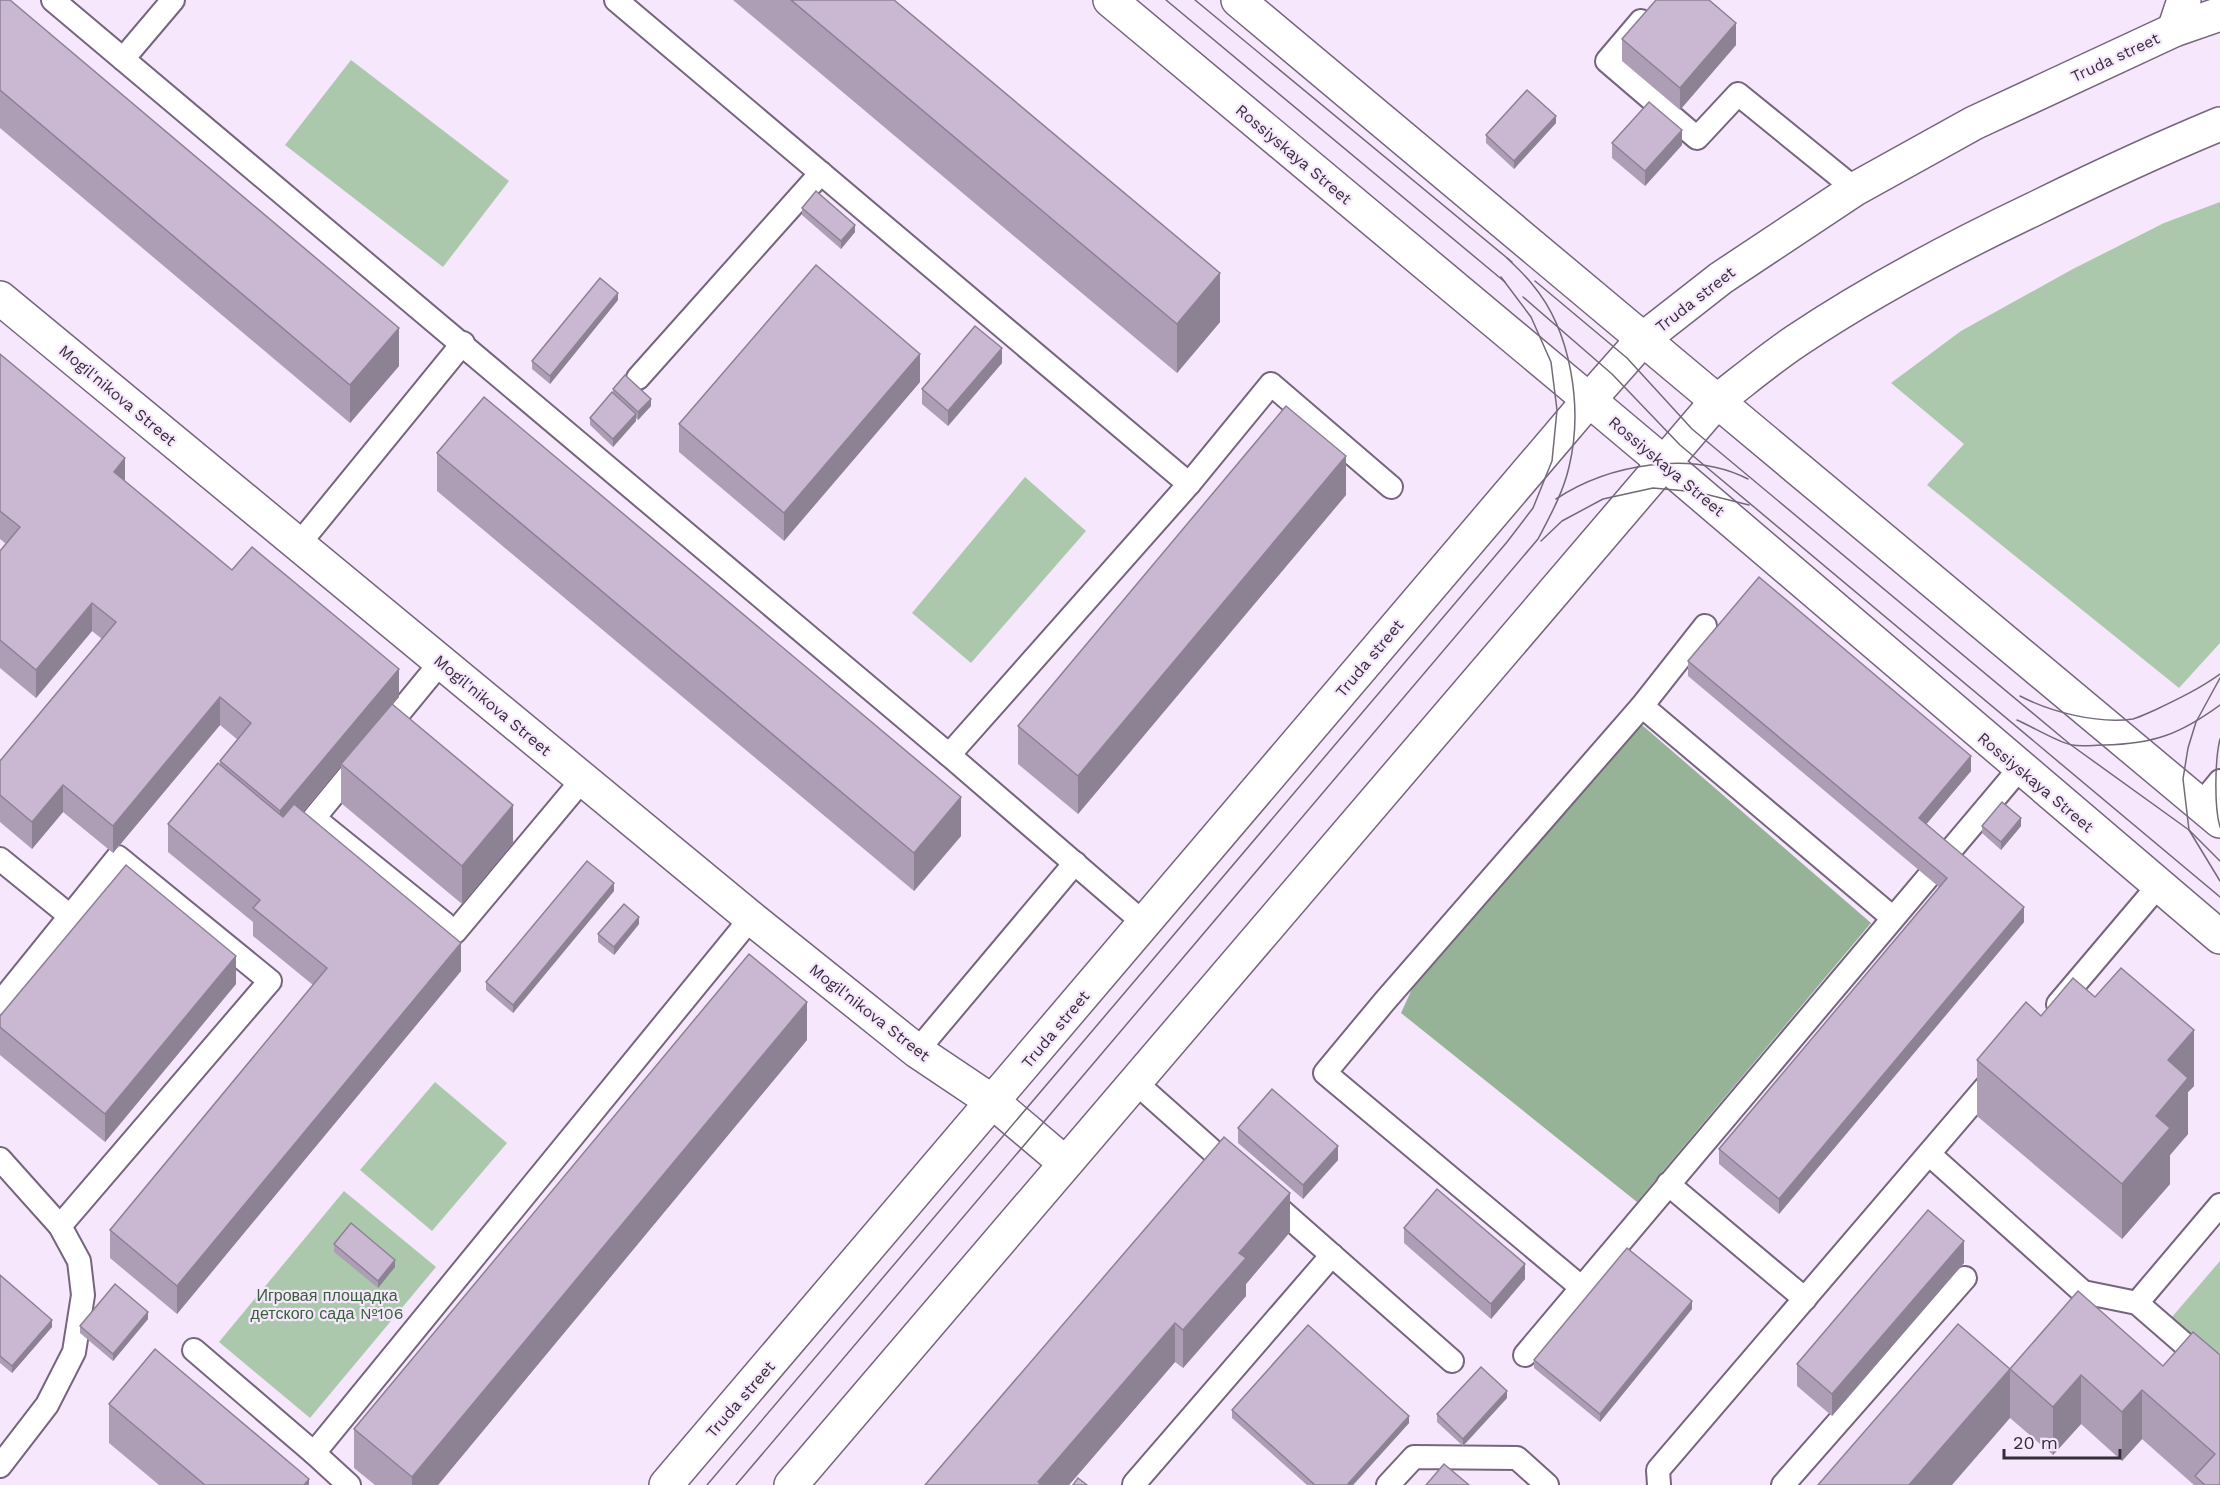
<svg xmlns="http://www.w3.org/2000/svg" width="2220" height="1485" font-family="'Work Sans',sans-serif">
	<style>
		.green { fill: #acc8ac }
		.forest { fill: #97b397 }
		.lines { fill: none; stroke-linecap: round; stroke-linejoin: round }
		.lane-casing { stroke: #75657d; stroke-width: 26 }
		.street-casing { stroke: #75657d; stroke-width: 36 }
		.secondary-casing { stroke: #75657d; stroke-width: 36 }
		.primary-casing { stroke: #75657d; stroke-width: 36 }
		.lane { stroke: #fff; stroke-width: 22 }
		.street { stroke: #fff; stroke-width: 33 }
		.secondary { stroke: #fff; stroke-width: 33 }
		.primary { stroke: #fff; stroke-width: 33 }
		.tram { stroke: #736977; stroke-width: 1.5 }
		.wall { fill: #ae9eb5 }
		.shaded-wall { fill: #8d8194 }
		.building { fill: #cab8d3; stroke: #8d8194; stroke-width: 1.5 }
		.labels { text-anchor: middle; stroke-width: 4.5; stroke-linejoin: round; paint-order: stroke }
		.street-label { font-size: 16px; fill: #352e38; stroke: #f6e7fd }
		.park-label { font-size: 16px; fill: #366138; stroke: #f6e7fd }
	</style>
	<rect width="100%" height="100%" fill="#f6e7fd"/>
	<g class="green">
		<polygon points="351,60 509,181 443,267 285,145"/>
		<polygon points="2220,202 2220,643 2179,688 1927,485 1964,444 1891,383 1961,331 2071,270 2164,223"/>
		<polygon points="1025,477 1086,531 971,663 912,613"/>
		<polygon points="435,1082 507,1143 432,1231 360,1170"/>
		<polygon points="344,1191 436,1267 310,1418 219,1342"/>
		<polygon points="2220,1261 2220,1358 2172,1317"/>
	</g>
	<polygon class="forest" points="1632,724 1642,725 1871,923 1637,1202 1401,1013 1421,969"/>
	<g class="lines">
		<defs>
			<g id="lane">
				<polyline points="53,0 949,755 1189,484 616,0"/>
				<polyline points="1641,21 1607,61 1697,138 1738,94 1855,189"/>
				<polyline points="123,59 173,0"/>
				<polyline points="638,378 821,173"/>
				<polyline points="1189,484 1271,384 1391,487"/>
				<polyline points="299,544 463,343"/>
				<polyline points="1705,626 1642,706 1893,918"/>
				<polyline points="381,735 441,662"/>
				<polyline points="949,755 1145,924"/>
				<polyline points="361,761 314,818 444,923"/>
				<polyline points="2201,804 2220,781"/>
				<polyline points="0,859 70,916"/>
				<polyline points="455,932 583,779"/>
				<polyline points="0,1003 118,857 270,981 60,1226"/>
				<polyline points="2058,1004 2158,886"/>
				<polyline points="917,1051 1075,863"/>
				<polyline points="1135,1082 1235,1171"/>
				<polyline points="1929,1154 2083,1292 2137,1303 2220,1375"/>
				<polyline points="0,1159 60,1226 79,1261 83,1295 74,1352 47,1405 0,1466"/>
				<polyline points="1668,1184 1805,1299"/>
				<polyline points="1267,1198 1452,1361"/>
				<polyline points="1582,1288 1325,1073 1384,1002 1642,706"/>
				<polyline points="2137,1303 2220,1205"/>
				<polyline points="194,1350 314,1453"/>
				<polyline points="1525,1355 2020,768"/>
				<polyline points="349,1485 314,1453 751,918"/>
				<polyline points="1135,1485 1134,1484 1332,1255"/>
				<polyline points="1388,1485 1414,1457 1517,1458 1547,1485"/>
				<polyline points="1659,1485 1658,1470 1997,1074"/>
				<polyline points="1783,1485 1965,1278"/>
			</g>
			<g id="street">
				<polyline points="2174,30 2184,0"/>
				<polyline points="0,298 751,918 917,1051 993,1102"/>
			</g>
			<g id="secondary">
				<polyline points="1110,0 1589,400"/>
				<polyline points="1238,0 1643,339"/>
				<polyline points="1717,401 2220,821"/>
				<polyline points="1664,463 2220,937"/>
			</g>
			<g id="primary">
				<polyline points="1643,339 1717,401"/>
				<polyline points="1589,400 1664,463"/>
				<polyline points="993,1102 1065,1163"/>
				<polyline points="666,1485 1589,400 1643,339 1721,278 1855,189 1974,123 2174,30 2220,14"/>
				<path d="M 791,1485 L 1717,401 C 1743,381 1769,359 1796,341 C 1872,290 1952,248 2034,209 C 2095,179 2157,150 2220,124"/>
			</g>
		</defs>
		<use href="#lane" class="lane-casing"/>
		<use href="#street" class="street-casing"/>
		<use href="#secondary" class="secondary-casing"/>
		<use href="#primary" class="primary-casing"/>
		<use href="#lane" class="lane"/>
		<use href="#street" class="street"/>
		<use href="#secondary" class="secondary"/>
		<use href="#primary" class="primary"/>
		<g class="tram">
			<polyline points="1166,0 1505,282"/>
			<polyline points="1195,0 1512,262"/>
			<polyline points="1535,281 1627,358 1692,429 2071,745 2189,830 2220,861"/>
			<polyline points="1523,297 1612,374 1680,445 2220,897"/>
			<path d="M 1556,499 C 1609,464 1691,450 1748,479"/>
			<polyline points="1541,541 1562,521 1603,499 1653,488 1697,492 1749,505"/>
			<polyline points="2220,678 2196,722 2188,748 2183,779 2189,830 2220,881"/>
			<path d="M 2020,696 C 2051,712 2097,724 2133,719 C 2140,717 2148,713 2155,710 C 2178,699 2199,689 2220,674"/>
			<path d="M 2017,720 C 2031,726 2059,743 2072,745 C 2082,747 2094,745 2104,745 C 2154,744 2180,734 2220,705"/>
			<path d="M 2220,739 C 2215,759 2214,807 2220,827"/>
			<polyline points="707,1485 1507,542 1533,508 1552,461 1557,410 1551,362 1531,317 1501,277"/>
			<path d="M 736,1485 L 1538,539 C 1550,516 1563,493 1569,467 C 1583,409 1572,331 1532,284 C 1525,275 1515,266 1507,258"/>
		</g>
	</g>
	<g class="wall">
		<polygon points="0,0 399,366 350,423 0,128"/>
		<polygon points="733,0 894,0 1220,322 1177,373"/>
		<polygon points="1622,39 1736,45 1680,110 1622,61"/>
		<polygon points="1556,123 1514,169 1486,143 1486,135"/>
		<polygon points="1612,143 1682,145 1645,186 1612,158"/>
		<polygon points="802,208 855,232 841,249 802,215"/>
		<polygon points="618,300 550,384 532,369 532,361"/>
		<polygon points="0,354 125,481 232,570 399,697 393,704 513,843 462,904 341,803 341,766 303,812 461,971 177,1314 110,1258 110,1230 313,985 253,936 253,922 168,852 168,824 220,765 220,761 238,740 220,725 113,853 63,812 32,849 0,822 0,761 102,639 92,631 36,698 0,668 0,551 6,544 0,539"/>
		<polygon points="1002,363 948,426 922,404 922,389"/>
		<polygon points="920,382 784,541 679,452 679,424"/>
		<polygon points="613,389 651,406 638,420 636,418 636,421 613,447 590,425 590,418 613,393"/>
		<polygon points="437,453 961,836 914,891 437,491"/>
		<polygon points="1346,495 1078,814 1018,764 1018,726"/>
		<polygon points="1688,661 1971,771 1926,824 2024,922 1779,1214 1719,1164 1719,1149 1939,887 1688,676"/>
		<polygon points="1982,826 2021,826 2001,850 1982,833"/>
		<polygon points="614,891 513,1013 486,990 486,982"/>
		<polygon points="639,924 614,955 598,942 598,934"/>
		<polygon points="236,984 105,1142 0,1055 0,1016"/>
		<polygon points="807,1040 438,1485 375,1485 354,1468 354,1429"/>
		<polygon points="1977,1060 2194,1086 2188,1092 2188,1134 2170,1155 2170,1184 2122,1239 1977,1116"/>
		<polygon points="1238,1128 1338,1160 1303,1199 1238,1143"/>
		<polygon points="1404,1228 1525,1279 1491,1319 1404,1243"/>
		<polygon points="1290,1232 1246,1284 1246,1296 1183,1368 1175,1362 1069,1485 925,1485"/>
		<polygon points="334,1244 395,1267 378,1288 334,1252"/>
		<polygon points="1964,1263 1832,1416 1797,1386 1797,1364"/>
		<polygon points="0,1275 52,1327 12,1373 0,1363"/>
		<polygon points="1692,1309 1600,1422 1534,1368 1534,1360"/>
		<polygon points="148,1319 113,1361 80,1333 80,1326"/>
		<polygon points="2193,1332 2220,1485 2194,1485 2142,1439 2122,1461 2081,1424 2053,1455 2010,1418 2010,1369 2163,1366"/>
		<polygon points="1507,1398 1463,1446 1437,1422 1437,1414"/>
		<polygon points="109,1404 309,1485 159,1485 109,1443"/>
		<polygon points="1232,1410 1409,1423 1353,1485 1307,1485 1232,1418"/>
	</g>
	<g class="shaded-wall">
		<polygon points="1736,23 1736,45 1680,110 1680,88"/>
		<polygon points="1556,116 1556,123 1514,169 1514,161"/>
		<polygon points="1682,130 1682,145 1645,186 1645,171"/>
		<polygon points="855,225 855,232 841,249 841,241"/>
		<polygon points="1220,273 1220,322 1177,373 1177,324"/>
		<polygon points="618,293 618,300 550,384 550,376"/>
		<polygon points="399,328 399,366 350,423 350,385"/>
		<polygon points="1002,348 1002,363 948,426 948,411"/>
		<polygon points="920,354 920,382 784,541 784,513"/>
		<polygon points="651,399 651,406 638,420 638,412"/>
		<polygon points="636,414 636,421 613,447 613,439"/>
		<polygon points="1346,456 1346,495 1078,814 1078,776"/>
		<polygon points="125,458 125,486 114,472"/>
		<polygon points="92,603 92,631 36,698 36,670"/>
		<polygon points="399,669 399,697 342,765 341,764 341,766 280,839 280,811"/>
		<polygon points="220,697 220,725 113,853 113,826"/>
		<polygon points="1971,756 1971,771 1919,833 1919,818"/>
		<polygon points="63,785 63,812 32,849 32,822"/>
		<polygon points="961,797 961,836 914,891 914,853"/>
		<polygon points="513,805 513,843 462,904 462,866"/>
		<polygon points="2021,818 2021,826 2001,850 2001,842"/>
		<polygon points="614,883 614,891 513,1013 513,1005"/>
		<polygon points="2024,907 2024,922 1779,1214 1779,1199"/>
		<polygon points="639,917 639,924 614,955 614,947"/>
		<polygon points="461,943 461,971 177,1314 177,1286"/>
		<polygon points="236,956 236,984 105,1142 105,1114"/>
		<polygon points="807,1002 807,1040 438,1485 412,1485 412,1477"/>
		<polygon points="2194,1030 2194,1086 2188,1092 2188,1134 2170,1155 2170,1184 2122,1239 2122,1184 2156,1116 2168,1060"/>
		<polygon points="1338,1146 1338,1160 1303,1199 1303,1185"/>
		<polygon points="1290,1193 1290,1232 1246,1284 1246,1296 1183,1368 1183,1330 1239,1253"/>
		<polygon points="1964,1241 1964,1263 1832,1416 1832,1394"/>
		<polygon points="395,1260 395,1267 378,1288 378,1281"/>
		<polygon points="1525,1264 1525,1279 1491,1319 1491,1304"/>
		<polygon points="1692,1301 1692,1309 1600,1422 1600,1414"/>
		<polygon points="148,1312 148,1319 113,1361 113,1354"/>
		<polygon points="52,1320 52,1327 12,1373 12,1366"/>
		<polygon points="1175,1323 1175,1362 1069,1485 1038,1485 1038,1482"/>
		<polygon points="2010,1369 2010,1418 1952,1485 1909,1485"/>
		<polygon points="2081,1375 2081,1424 2053,1455 2053,1407"/>
		<polygon points="2142,1390 2142,1439 2122,1461 2122,1412"/>
		<polygon points="1507,1391 1507,1398 1463,1446 1463,1439"/>
		<polygon points="1409,1416 1409,1423 1353,1485 1347,1485"/>
		<polygon points="309,1479 309,1485 304,1485"/>
	</g>
	<g class="building">
		<polygon points="0,0 10,0 399,328 350,385 0,90"/>
		<polygon points="791,0 894,0 1220,273 1177,324"/>
		<polygon points="1656,0 1709,0 1736,23 1680,88 1622,39"/>
		<polygon points="1527,90 1556,116 1514,161 1486,135"/>
		<polygon points="1649,102 1682,130 1645,171 1612,143"/>
		<polygon points="816,191 855,225 841,241 802,208"/>
		<polygon points="816,265 920,354 784,513 679,424"/>
		<polygon points="600,278 618,293 550,376 532,361"/>
		<polygon points="975,326 1002,348 948,411 922,389"/>
		<polygon points="0,354 125,458 114,472 232,570 252,547 399,669 280,811 220,761 251,723 220,697 113,826 63,785 32,822 0,795 0,761 116,622 92,603 36,670 0,640 0,551 20,527 0,511"/>
		<polygon points="625,375 651,399 638,412 613,389"/>
		<polygon points="612,392 636,414 613,439 590,418"/>
		<polygon points="484,397 961,797 914,853 437,453"/>
		<polygon points="1286,406 1346,456 1078,776 1018,726"/>
		<polygon points="1759,577 1971,756 1919,818 2024,907 1779,1199 1719,1149 1947,878 1688,661"/>
		<polygon points="392,704 513,805 462,866 341,764"/>
		<polygon points="218,763 283,817 294,804 461,943 177,1286 110,1230 327,968 253,908 260,900 168,824"/>
		<polygon points="2002,802 2021,818 2001,842 1982,826"/>
		<polygon points="587,861 614,883 513,1005 486,982"/>
		<polygon points="126,865 236,956 105,1114 0,1027 0,1016"/>
		<polygon points="624,904 639,917 614,947 598,934"/>
		<polygon points="749,954 807,1002 412,1477 354,1429"/>
		<polygon points="2121,968 2194,1030 2168,1060 2188,1078 2156,1116 2170,1128 2122,1184 1977,1060 2026,1002 2041,1016 2073,978 2095,997"/>
		<polygon points="1272,1089 1338,1146 1303,1185 1238,1128"/>
		<polygon points="1224,1137 1290,1193 1239,1253 1246,1258 1183,1330 1175,1323 1038,1482 1042,1485 925,1485"/>
		<polygon points="1437,1189 1525,1264 1491,1304 1404,1228"/>
		<polygon points="1928,1210 1964,1241 1832,1394 1797,1364"/>
		<polygon points="351,1223 395,1260 378,1281 334,1244"/>
		<polygon points="1627,1248 1692,1301 1600,1414 1534,1360"/>
		<polygon points="0,1275 52,1320 12,1366 0,1356"/>
		<polygon points="115,1284 148,1312 113,1354 80,1326"/>
		<polygon points="2078,1291 2163,1366 2193,1332 2220,1355 2220,1485 2205,1485 2195,1476 2215,1454 2142,1390 2122,1412 2081,1375 2053,1407 2010,1369"/>
		<polygon points="1958,1324 2010,1369 1909,1485 1818,1485"/>
		<polygon points="1308,1325 1409,1416 1347,1485 1315,1485 1232,1410"/>
		<polygon points="155,1349 309,1479 304,1485 205,1485 109,1404"/>
		<polygon points="1481,1367 1507,1391 1463,1439 1437,1414"/>
		<polygon points="1444,1464 1469,1485 1426,1485"/>
		<polygon points="1078,1478 1087,1485 1073,1485"/>
	</g>
	<g class="labels">
		<g class="street-label">
			<text transform="translate(2115 57) rotate(-25)" y="6">Truda street</text>
			<text transform="translate(1294 154) rotate(40)" y="6">Rossiyskaya Street</text>
			<text transform="translate(1695 299) rotate(-38)" y="6">Truda street</text>
			<text transform="translate(118 395) rotate(40)" y="6">Mogil'nikova Street</text>
			<text transform="translate(1667 466) rotate(40)" y="6">Rossiyskaya Street</text>
			<text transform="translate(1369 658) rotate(-50)" y="6">Truda street</text>
			<text transform="translate(493 705) rotate(40)" y="6">Mogil'nikova Street</text>
			<text transform="translate(2036 782) rotate(40)" y="6">Rossiyskaya Street</text>
			<text transform="translate(870 1012) rotate(38)" y="6">Mogil'nikova Street</text>
			<text transform="translate(1055 1029) rotate(-50)" y="6">Truda street</text>
			<text transform="translate(740 1399) rotate(-49)" y="6">Truda street</text>
		</g>
		<g class="park-label">
			<text x="327" y="1301">Игровая площадка<tspan x="327" dy="18">детского сада №106</tspan></text>
		</g>
	</g>
	<path d="M2004 1449v9h116v-9" fill="none" stroke="#352e38" stroke-width="3"/>
	<text x="2013" y="1449" font-size="18" fill="#352e38" stroke="#f6e7fd" stroke-width="4.5" paint-order="stroke">20 m</text>
</svg>
